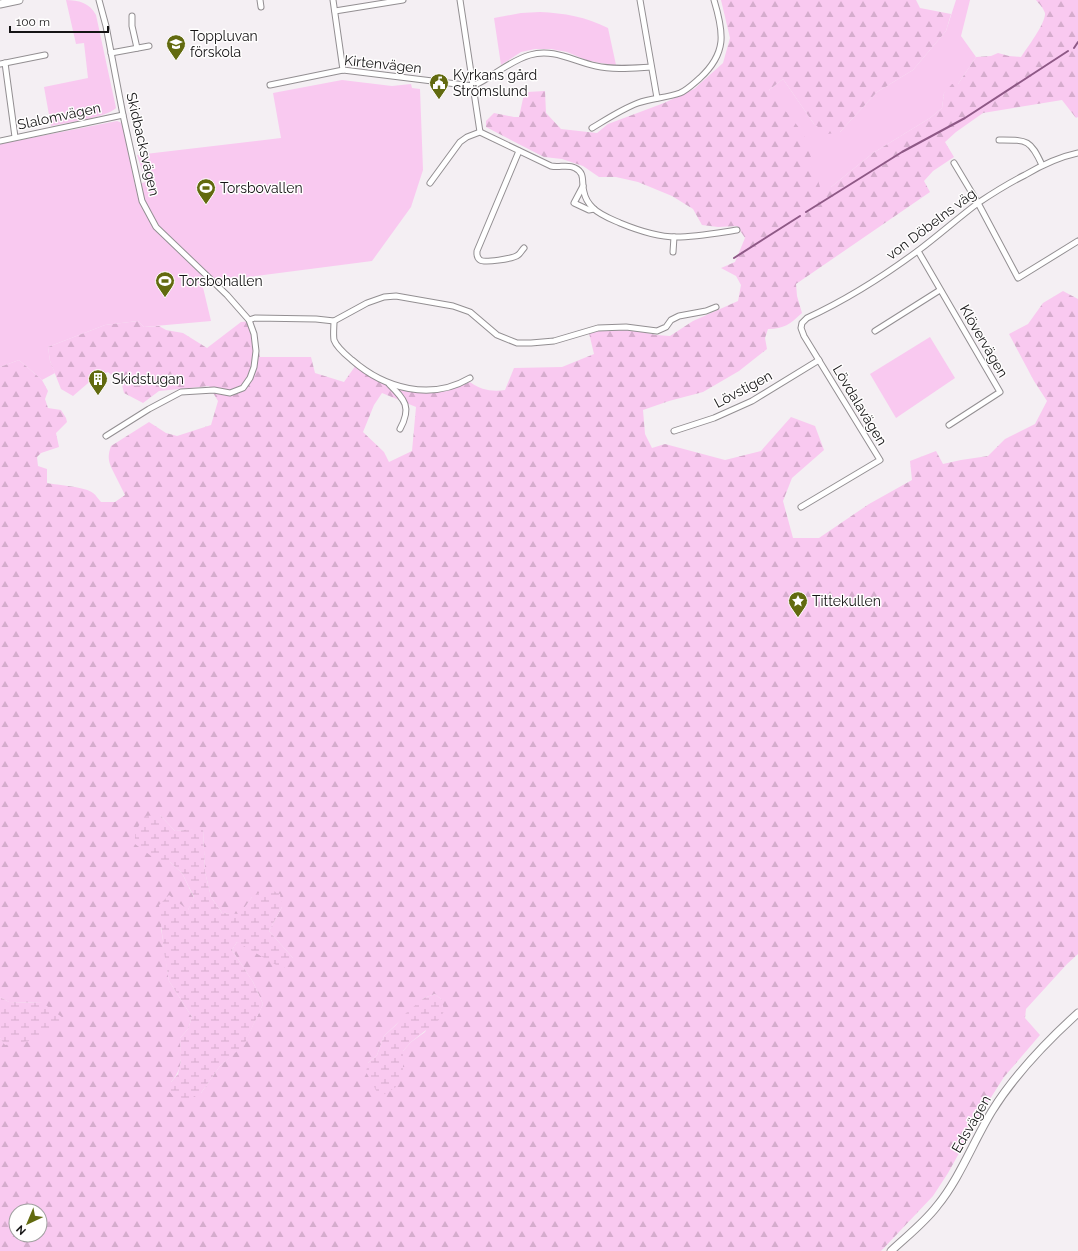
<svg xmlns="http://www.w3.org/2000/svg" width="1078" height="1251" font-family="Raleway,sans-serif">
	<style>
		.green { fill: #f9c9f0 }
		.forest { fill: url(#forest-firs); fill-rule: evenodd }
		.wetland { fill: url(#wetland-marsh) }
		.lines { fill: none; stroke-linecap: round; stroke-linejoin: round }
		.stream { stroke: #8e5986; stroke-width: 2 }
		.street-casing { stroke: #938f92; stroke-width: 7 }
		.secondary-casing { stroke: #938f92; stroke-width: 9 }
		.street { stroke: #fff; stroke-width: 5 }
		.secondary { stroke: #fff; stroke-width: 7 }
		.labels { text-anchor: middle; stroke-width: 3; stroke-linejoin: round; paint-order: stroke }
		.poi-label { font-size: 14px; fill: #151415; stroke: #fffefe; text-anchor: start }
		.street-label { font-size: 14px; fill: #151415; stroke: #fffefe }
	</style>
	<defs>
		<pattern id="forest-firs" width="22" height="20" patternUnits="userSpaceOnUse"><rect width="22" height="20" fill="#f9c9f0"/><path d="M5 1l3.5 6h-7zM16 11l3.5 6h-7z" fill="#d5accd"/></pattern>
		<pattern id="wetland-marsh" width="20" height="14" patternUnits="userSpaceOnUse"><rect width="20" height="14" fill="#f9c9f0"/><path d="M1 5h8M5 5V1M11 12h8M15 12V8" fill="none" stroke="#d5accd"/></pattern>
	</defs>
	<rect width="100%" height="100%" fill="#f4eff3"/>
	<g class="green">
		<path d="M 66,0 C 78,0 90,3 96,15 L 116,108 C 106,118 66,123 51,126 L 44,87 L 88,78 L 84,43 L 76,44 Z"/>
		<polygon points="956,0 970,0 961,36 976,57 958,84 944,93 942,108 930,118 873,153 831,187 820,188 769,90 783,79 814,124 840,132 877,92 913,70 946,31"/>
		<path d="M 540,12 C 564,13 586,17 608,28 L 616,65 L 600,63 L 586,60 L 567,52 L 551,49 L 535,49 L 521,52 L 501,65 L 494,18 L 521,13 Z"/>
		<polygon points="342,80 392,86 411,84 412,88 420,89 423,170 411,207 372,261 233,279 201,279 211,321 144,327 138,321 105,325 48,347 50,361 55,373 42,380 19,360 0,367 0,144 117,121 122,123 135,185 146,182 137,155 281,138 273,93"/>
		<polygon points="930,337 955,378 896,418 870,374"/>
	</g>
	<path class="forest" d="M 721,0 L 916,0 L 920,8 L 951,14 L 946,31 L 913,70 L 877,92 L 840,132 L 828,134 L 814,124 L 783,79 L 769,90 L 804,134 L 820,187 L 831,187 L 873,153 L 930,118 L 942,108 L 944,93 L 952,84 L 958,84 L 976,57 L 991,56 L 998,53 L 1009,56 L 1021,57 C 1027,48 1046,23 1045,13 C 1043,7 1039,4 1036,0 L 1078,0 L 1078,117 L 1076,118 L 1062,100 L 983,113 L 956,132 L 945,142 L 954,157 L 933,171 L 924,181 L 930,192 L 796,284 L 797,296 L 802,313 C 790,324 784,329 768,329 L 765,338 L 767,349 L 739,371 L 703,392 L 669,401 L 643,410 L 645,434 L 652,448 L 665,444 L 725,460 L 761,451 L 791,417 L 815,426 L 824,450 L 792,478 L 783,501 L 793,538 L 819,538 L 869,504 L 912,480 L 910,461 L 936,451 L 943,464 L 961,460 L 988,456 L 1005,439 L 1035,424 L 1047,401 L 1034,381 L 1009,334 L 1028,324 L 1043,303 L 1063,291 L 1078,299 L 1078,954 L 1067,964 L 1026,1009 L 1025,1018 L 1040,1035 L 1004,1077 L 983,1110 L 948,1173 L 933,1196 L 881,1251 L 0,1251 L 0,1038 L 5,1044 L 43,1003 L 9,1002 L 0,997 L 0,367 L 19,360 L 42,380 L 48,391 L 45,399 L 48,408 L 61,410 L 66,418 L 67,422 L 56,433 L 59,447 L 41,453 L 37,457 L 38,466 L 47,469 L 47,483 C 57,485 87,487 93,493 C 96,495 98,499 101,502 L 115,502 L 125,495 C 122,489 119,483 116,477 C 110,465 106,460 111,446 L 149,422 L 166,433 L 177,436 L 211,425 L 218,401 L 209,386 L 159,391 L 143,403 L 124,393 L 122,385 L 108,372 L 94,378 L 73,396 L 61,389 L 50,361 L 48,347 L 105,325 L 138,321 L 144,327 L 159,326 L 166,330 L 183,333 L 207,348 L 241,322 L 253,321 L 260,357 L 311,357 L 315,373 L 344,382 L 356,365 L 370,377 L 385,384 L 425,393 L 447,391 L 470,382 C 481,390 492,392 505,390 L 514,368 L 562,367 L 594,354 L 589,333 L 601,330 L 624,328 L 656,335 L 670,336 L 693,321 L 738,301 L 741,285 L 736,276 L 721,268 L 735,262 L 745,238 L 737,226 L 718,227 L 702,225 L 693,209 L 672,196 L 638,182 L 616,177 L 599,177 L 583,166 L 562,159 L 544,157 L 486,127 L 486,121 L 494,113 L 514,117 L 519,117 L 524,94 L 527,92 L 545,91 L 546,113 L 561,129 L 597,133 L 608,124 L 664,103 L 694,89 L 723,63 L 730,38 ZM 382,393 L 416,407 L 412,451 L 389,462 L 384,452 L 363,432 L 374,405 ZM 160,815 L 175,831 L 203,829 L 205,872 L 211,897 L 222,913 L 240,915 L 252,897 L 282,907 L 269,931 L 293,958 L 237,942 L 232,950 L 253,982 L 263,1004 L 244,1044 L 220,1066 L 201,1093 L 171,1082 C 184,1067 181,1057 180,1038 L 188,1029 L 192,1017 L 169,981 L 161,928 L 188,910 L 194,898 L 182,873 L 170,862 ZM 435,994 L 442,1000 L 425,1032 L 411,1042 L 403,1051 L 403,1076 L 368,1063 L 377,1055 L 384,1036 L 424,998 ZM 16,1211 L 40,1211 L 40,1235 L 16,1235 Z"/>
	<g class="wetland">
		<polygon points="160,815 175,831 203,828 205,872 211,897 222,913 240,914 252,897 267,888 280,894 282,907 269,931 293,958 283,969 237,942 232,950 253,982 263,1004 244,1045 220,1066 201,1093 191,1098 182,1098 173,1096 169,1091 171,1082 178,1074 181,1061 180,1038 188,1029 192,1017 169,981 164,952 159,905 169,895 188,910 194,897 182,873 170,862 154,858 135,844 135,832 145,816"/>
		<polygon points="435,994 442,1000 444,1011 440,1019 411,1042 403,1051 403,1076 396,1087 383,1095 378,1094 366,1072 368,1063 377,1055 384,1036 396,1025 406,1013 424,998"/>
		<polygon points="0,997 9,1002 43,1003 63,1018 41,1039 5,1045 0,1038"/>
	</g>
	<g class="lines">
		<g class="stream">
			<polyline points="1074,48 1078,42"/>
			<polyline points="806,212 902,152 965,118 1068,51"/>
			<polyline points="734,258 800,216"/>
		</g>
		<defs>
			<g id="street">
				<polyline points="99,0 106,26 123,115 142,201 156,227 227,295 249,320 254,334 256,351 254,367 250,378 243,388 230,393 214,390 181,392 149,409 106,436"/>
				<polyline points="260,0 261,7"/>
				<polyline points="333,0 343,70"/>
				<polyline points="460,0 480,132"/>
				<polyline points="640,0 657,98"/>
				<polyline points="335,11 403,0"/>
				<polyline points="132,16 132,26 137,48"/>
				<polyline points="111,53 149,46"/>
				<polyline points="5,63 15,137"/>
				<polyline points="0,64 45,55"/>
				<path d="M 270,85 L 343,70 L 473,86 C 493,77 509,61 530,55 C 553,48 573,61 596,66 C 613,70 633,68 651,67"/>
				<path d="M 592,128 C 607,119 622,109 638,103 C 652,98 666,98 680,93 C 687,90 694,83 700,78 C 727,53 724,33 714,0"/>
				<path d="M 999,140 C 1027,140 1030,139 1042,165"/>
				<polyline points="0,141 123,115"/>
				<path d="M 519,151 L 477,251 C 477,254 476,257 480,260 C 484,263 513,259 518,255 C 520,254 522,250 524,248"/>
				<polyline points="954,163 978,203 1018,278 1078,241"/>
				<path d="M 430,183 L 460,142 L 467,137 L 480,132 L 551,166 C 559,168 568,164 575,168 C 586,173 581,183 584,192 C 585,198 589,204 593,208 C 600,215 611,219 620,223 C 637,230 657,237 676,237 C 696,237 717,233 737,230"/>
				<polyline points="583,186 574,203 589,210 594,209"/>
				<polyline points="918,251 1000,392 949,425"/>
				<polyline points="673,252 674,237"/>
				<polyline points="249,320 255,318 316,319 334,321 367,303 384,297 396,296 453,306 470,312 497,335 517,343 531,343 554,341 598,328 626,327 657,331 666,327 671,320 679,316 706,311 716,307"/>
				<path d="M 334,321 C 334,327 333,334 334,340 C 337,348 346,355 352,360 C 385,389 431,401 470,378"/>
				<polyline points="875,331 940,290"/>
				<path d="M 389,384 C 405,400 412,407 400,429"/>
				<polyline points="674,431 714,418 752,401 819,360"/>
				<path d="M 801,507 L 880,460 L 804,336 L 801,328 L 802,323 L 807,318 C 846,300 884,276 919,250 C 939,235 958,218 978,203 C 993,193 1009,183 1025,175 C 1042,165 1059,157 1078,153"/>
			</g>
			<g id="secondary">
				<polyline points="0,4 19,0"/>
				<path d="M 891,1251 C 907,1236 924,1223 937,1206 C 960,1178 973,1142 992,1111 C 1015,1074 1046,1042 1078,1013"/>
			</g>
		</defs>
		<use href="#street" class="street-casing"/>
		<use href="#secondary" class="secondary-casing"/>
		<use href="#street" class="street"/>
		<use href="#secondary" class="secondary"/>
	</g>
	<defs>
		<symbol id="school-pin" viewBox="-11 -11 22 30"><path d="M0 17L-7.5 6A9.5 9.5 0 1 1 7.5 6Z" fill="#626a0f" stroke="#fffefe"/><path d="M0-5L7-2L0 1L-7-2ZM-4 1L0 2.5L4 1V4Q0 6-4 4Z" fill="#fff"/></symbol>
		<symbol id="civic-pin" viewBox="-11 -11 22 30"><path d="M0 17L-7.5 6A9.5 9.5 0 1 1 7.5 6Z" fill="#626a0f" stroke="#fffefe"/><path d="M-.6-6.5H3V-4.5H.6V-3L4-1V1h2V6H-6V1h2V-1L-.6-3ZM-1.2 2.5V6h2.4V2.5Z" fill="#fff"/></symbol>
		<symbol id="stadium-pin" viewBox="-11 -11 22 30"><path d="M0 17L-7.5 6A9.5 9.5 0 1 1 7.5 6Z" fill="#626a0f" stroke="#fffefe"/><path d="M0-5a6.5 5 0 1 0 0 10a6.5 5 0 1 0 0-10ZM-3.5-1.8h7v3.6h-7Z" fill="#fff"/></symbol>
		<symbol id="building-pin" viewBox="-11 -11 22 30"><path d="M0 17L-7.5 6A9.5 9.5 0 1 1 7.5 6Z" fill="#626a0f" stroke="#fffefe"/><path d="M-4-6H4V6H1V3H-1V6H-4ZM-2.5-4.3h1.7v1.8h-1.7ZM.8-4.3h1.7v1.8H.8ZM-2.5-1h1.7V.8h-1.7ZM.8-1h1.7V.8H.8Z" fill="#fff"/></symbol>
		<symbol id="sight-pin" viewBox="-11 -11 22 30"><path d="M0 17L-7.5 6A9.5 9.5 0 1 1 7.5 6Z" fill="#626a0f" stroke="#fffefe"/><path d="M0-6L1.8-2.2L6-1.7L2.9 1.2L3.7 5.4L0 3.3L-3.7 5.4L-2.9 1.2L-6-1.7L-1.8-2.2Z" fill="#fff"/></symbol>
	</defs>
	<g fill-rule="evenodd">
		<use href="#school-pin" x="165" y="33" width="22" height="30"/>
		<use href="#civic-pin" x="428" y="72" width="22" height="30"/>
		<use href="#stadium-pin" x="195" y="177" width="22" height="30"/>
		<use href="#stadium-pin" x="154" y="270" width="22" height="30"/>
		<use href="#building-pin" x="87" y="368" width="22" height="30"/>
		<use href="#sight-pin" x="787" y="590" width="22" height="30"/>
	</g>
	<g class="labels">
		<g class="poi-label">
			<text x="190" y="41">Toppluvan<tspan x="190" dy="16">förskola</tspan></text>
			<text x="453" y="80">Kyrkans gård<tspan x="453" dy="16">Strömslund</tspan></text>
			<text x="220" y="193">Torsbovallen</text>
			<text x="179" y="286">Torsbohallen</text>
			<text x="112" y="384">Skidstugan</text>
			<text x="812" y="606">Tittekullen</text>
		</g>
		<g class="street-label">
			<text transform="translate(383 64) rotate(6)" y="5">Kirtenvägen</text>
			<text transform="translate(59 116) rotate(-12)" y="5">Slalomvägen</text>
			<text transform="translate(143 144) rotate(77)" y="5">Skidbacksvägen</text>
			<text transform="translate(931 224) rotate(-37)" y="5">von Döbelns väg</text>
			<text transform="translate(984 341) rotate(60)" y="5">Klövervägen</text>
			<text transform="translate(743 389) rotate(-28)" y="5">Lövstigen</text>
			<text transform="translate(860 405) rotate(59)" y="5">Lövdalavägen</text>
			<text transform="translate(971 1124) rotate(-60)" y="5">Edsvägen</text>
		</g>
	</g>
	<g transform="translate(28 1223) rotate(224)"><circle r="19" fill="#fffefe" stroke="#a1a0a1"/>
	<path d="M0-3L7 15L0 10L-7 15Z" fill="#626a0f"/>
	<text y="-6" font-size="11" font-weight="bold" text-anchor="middle" fill="#151415">N</text>
	</g>
	<path d="M10 26v6h98v-6" fill="none" stroke="#151415" stroke-width="2"/>
	<text x="16" y="26" font-size="12" fill="#151415" stroke="#fffefe" stroke-width="3" paint-order="stroke">100 m</text>
</svg>
